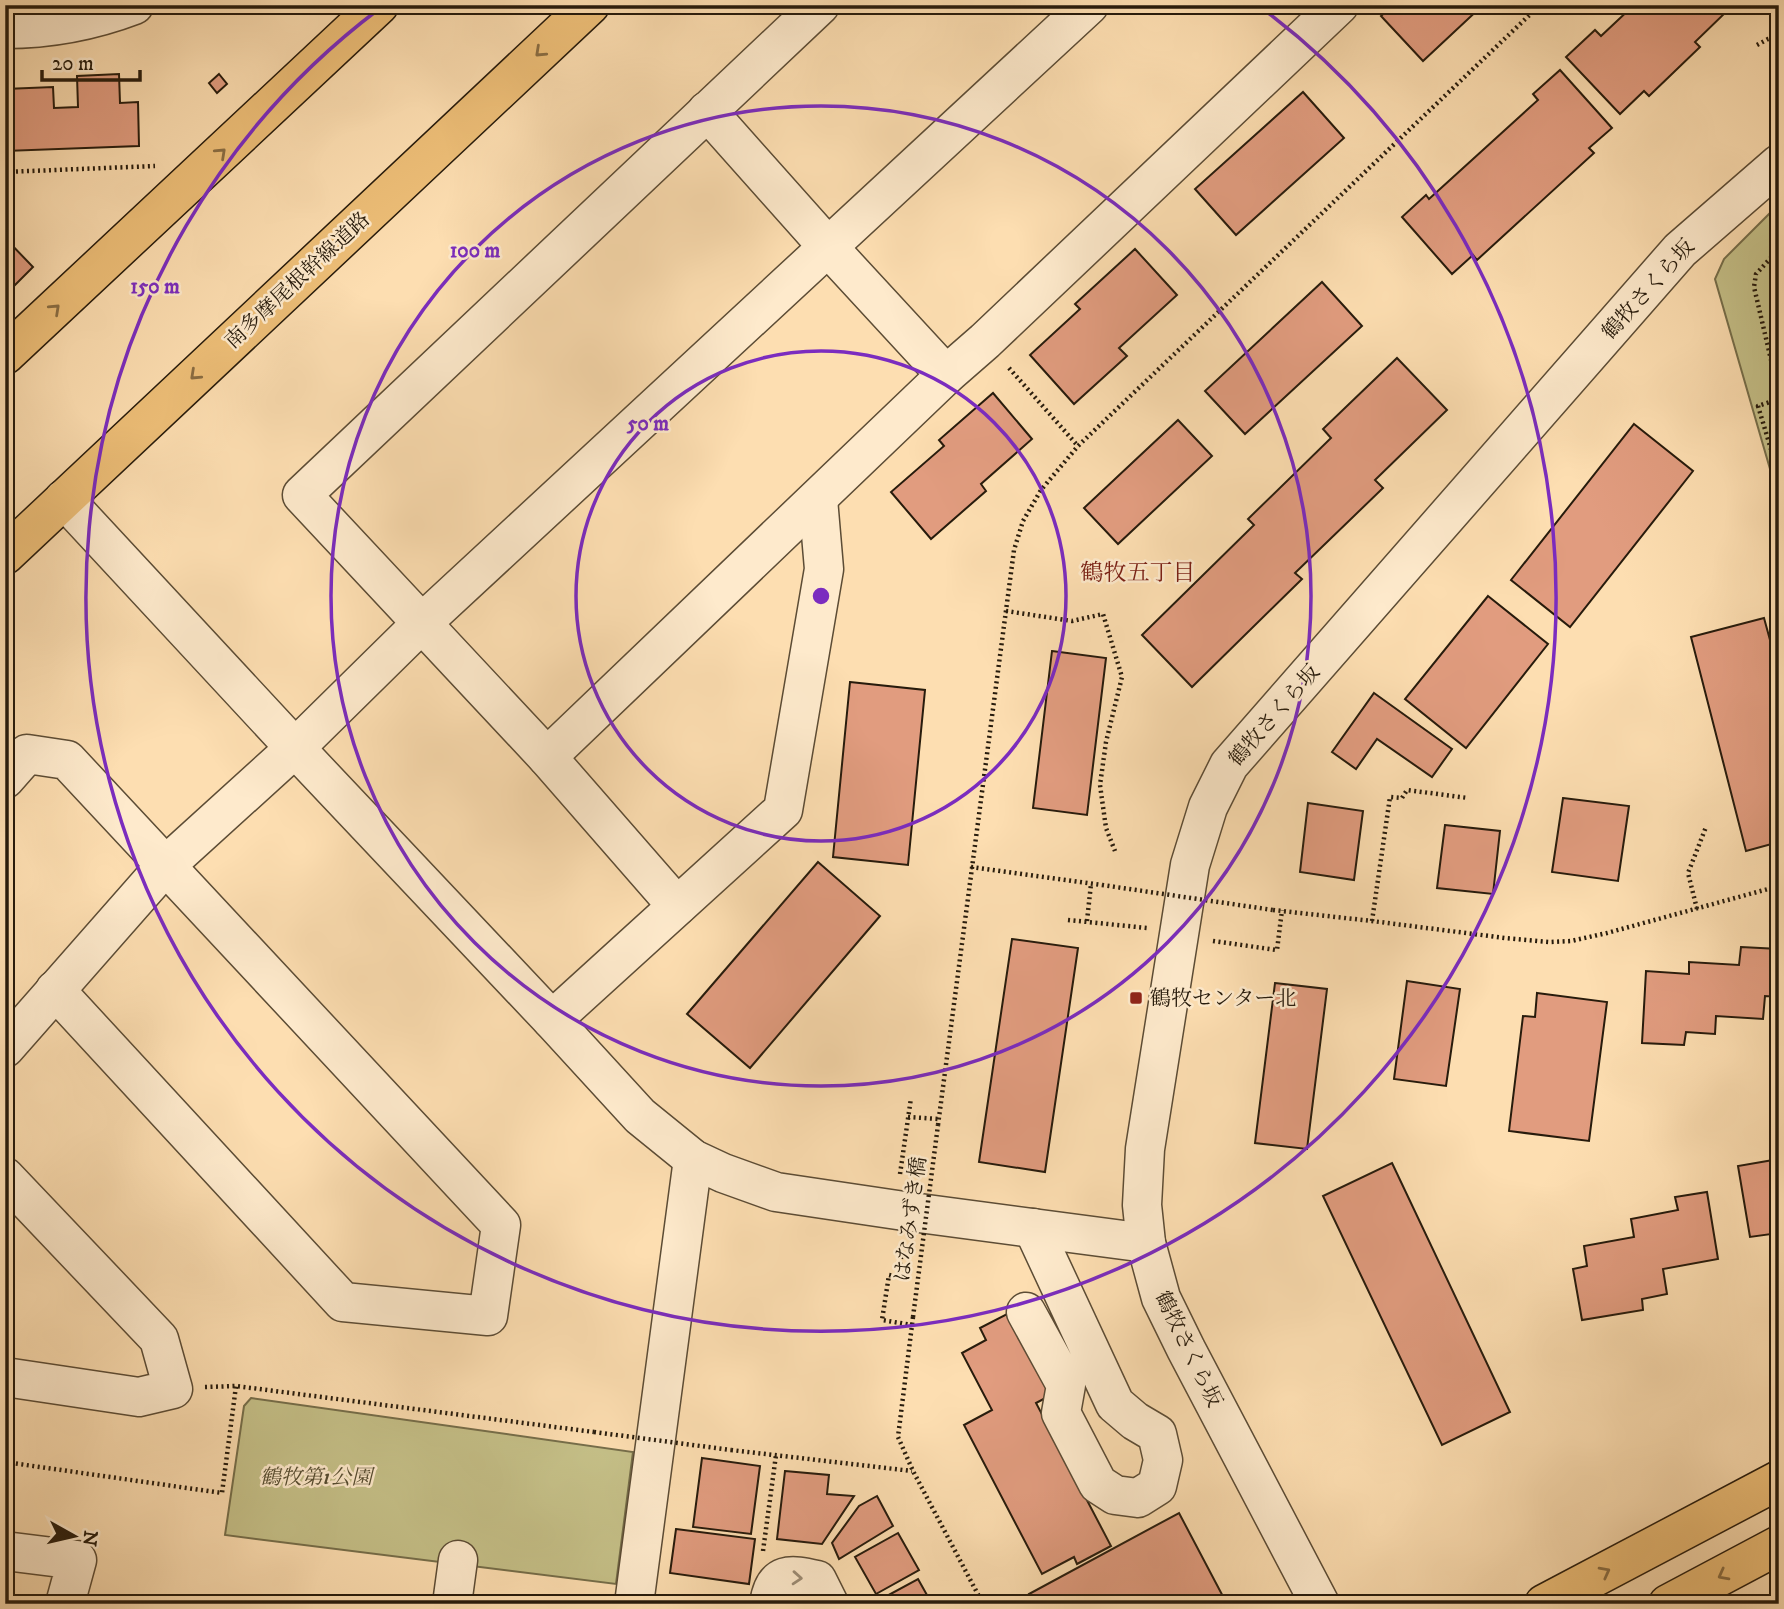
<svg xmlns="http://www.w3.org/2000/svg" width="1784" height="1609" font-family="'IM FELL DW Pica','Noto Serif JP',serif">
	<style>
		.green { fill: #c5c088; stroke: #766e4a; stroke-width: 2 }
		.building { fill: #e19c7f; stroke: #271b0c; stroke-width: 2 }
		.lines { fill: none; stroke-linecap: round; stroke-linejoin: round }
		.minor-casing { stroke: #5c4c35; stroke-width: 41 }
		.major-casing { stroke: #271b0c; stroke-width: 41 }
		.path { stroke: #271b0c; stroke-width: 4.5; stroke-dasharray: 2 3.5; stroke-linecap: butt }
		.minor { stroke: #feeacc; stroke-width: 38 }
		.major { stroke: #eebf78; stroke-width: 38 }
		.path-bridge { stroke: #271b0c; stroke-width: 4.5; stroke-dasharray: 2 3.5; stroke-linecap: butt }
		.oneway { stroke: #8a6d42 }
		.oneway2 { stroke: #9d8d76 }
		.ring { fill: none; stroke: #7b2cbf; stroke-width: 3.5 }
		.poi-dot { fill: #8f2418; stroke: #feeacc; stroke-width: 2.5 }
		.labels { text-anchor: middle; stroke-width: 5; stroke-linejoin: round; paint-order: stroke }
		.street-label { font-size: 21px; fill: #271b0c; stroke: #feeacc }
		.poi-label { font-size: 21px; fill: #271b0c; stroke: #feeacc; text-anchor: start }
		.park-label { font-size: 21px; font-style: italic; fill: #564d31; stroke: #feeacc }
		.neighbourhood-label { font-size: 23px; fill: #7a1f14; stroke: #feeacc }
		.centre { fill: #7b2cbf; stroke: #feeacc; stroke-width: 3.5 }
		.ring-label { font-size: 21px; text-anchor: middle; font-weight: bold; fill: #7b2cbf; stroke: #feeacc; stroke-width: 5; stroke-linejoin: round; paint-order: stroke }
	</style>
	<rect width="100%" height="100%" fill="#fddeb1"/>
	<filter id="stains"><feTurbulence type="fractalNoise" baseFrequency=".00286" numOctaves="4"/><feColorMatrix values="0 0 0 0 .2 0 0 0 0 .09 0 0 0 0 .02 0 0 0 .5 -.17"/></filter>
	<radialGradient id="worn" r=".72"><stop offset=".6" stop-color="#630" stop-opacity="0"/><stop offset="1" stop-color="#630" stop-opacity=".3"/></radialGradient>
	<g class="green">
		<polygon points="1779,204 1779,500 1715,279 1724,259"/>
		<polygon points="251,1398 633,1452 616,1584 225,1535 244,1406"/>
	</g>
	<g class="building">
		<polygon points="1393,5 1483,5 1423,61 1381,16"/>
		<polygon points="1634,5 1720,5 1726,12 1695,42 1700,47 1649,96 1644,91 1620,114 1566,57 1595,30 1601,36"/>
		<polygon points="1560,70 1612,128 1589,148 1594,153 1477,260 1473,255 1452,274 1402,217 1426,195 1429,199 1538,100 1533,94"/>
		<polygon points="119,74 120,103 138,102 139,146 5,151 5,89 53,87 54,108 78,107 77,76"/>
		<polygon points="219,74 227,84 217,93 209,83"/>
		<polygon points="1303,92 1344,138 1236,235 1195,189"/>
		<polygon points="5,238 33,267 5,295"/>
		<polygon points="1135,249 1177,295 1119,348 1127,356 1074,404 1030,355 1080,309 1075,304"/>
		<polygon points="1322,282 1362,326 1245,434 1205,391"/>
		<polygon points="1397,358 1447,410 1375,480 1383,488 1295,573 1302,579 1192,687 1142,635 1254,525 1248,519 1331,438 1323,429"/>
		<polygon points="993,393 1032,439 981,484 986,491 931,539 891,492 944,446 939,440"/>
		<polygon points="1178,420 1212,456 1118,544 1084,508"/>
		<polygon points="1634,424 1693,471 1570,627 1511,580"/>
		<polygon points="1488,596 1548,644 1466,748 1405,699"/>
		<polygon points="1764,618 1779,673 1779,842 1746,851 1691,637"/>
		<polygon points="1052,651 1106,658 1087,815 1033,808"/>
		<polygon points="850,682 925,690 908,865 833,857"/>
		<polygon points="1374,693 1452,749 1432,777 1377,739 1356,769 1332,752"/>
		<polygon points="1563,798 1629,806 1618,881 1552,872"/>
		<polygon points="1308,803 1363,811 1354,880 1300,872"/>
		<polygon points="1445,825 1500,831 1493,894 1437,888"/>
		<polygon points="818,862 880,916 750,1068 687,1014"/>
		<polygon points="1012,939 1078,948 1045,1172 979,1162"/>
		<polygon points="1741,947 1779,949 1779,997 1765,996 1763,1019 1716,1016 1715,1034 1686,1032 1684,1045 1642,1043 1646,971 1689,974 1689,962 1739,965"/>
		<polygon points="1407,981 1460,989 1446,1086 1394,1079"/>
		<polygon points="1275,983 1327,989 1307,1149 1255,1143"/>
		<polygon points="1537,993 1607,1002 1589,1141 1509,1131 1523,1016 1535,1017"/>
		<polygon points="1779,1159 1779,1233 1750,1237 1738,1166"/>
		<polygon points="1392,1163 1510,1412 1442,1445 1323,1196"/>
		<polygon points="1707,1192 1718,1259 1663,1269 1667,1294 1642,1299 1643,1310 1582,1320 1573,1269 1587,1266 1584,1246 1634,1237 1631,1219 1678,1210 1675,1197"/>
		<polygon points="1009,1313 1053,1394 1036,1403 1111,1546 1077,1564 1074,1557 1042,1574 964,1425 992,1410 962,1353 986,1340 980,1328"/>
		<polygon points="702,1458 760,1466 751,1534 693,1527"/>
		<polygon points="785,1471 829,1475 827,1494 854,1496 822,1544 777,1539"/>
		<polygon points="877,1496 893,1526 839,1559 832,1543 859,1506"/>
		<polygon points="1179,1513 1227,1604 1034,1604 1029,1594"/>
		<polygon points="676,1529 755,1539 749,1584 670,1573"/>
		<polygon points="898,1533 919,1570 876,1594 855,1557"/>
		<polygon points="918,1579 932,1604 872,1604"/>
	</g>
	<g class="lines">
		<defs>
			<g id="minor">
				<path d="M 5,29 C 50,29 92,21 134,5"/>
				<polyline points="707,111 828,247 946,375"/>
				<polyline points="64,499 295,748 552,1020 640,1116 693,1159 723,1173 776,1192 904,1211 1146,1243"/>
				<polyline points="547,757 946,375 985,341 1339,5"/>
				<polyline points="5,779 27,754 67,760 501,1225 488,1316 343,1302 55,990"/>
				<polyline points="677,906 547,757 302,495 820,5"/>
				<polyline points="552,1020 783,810 824,569 818,499"/>
				<polyline points="5,1048 165,866 295,748 422,623 1089,5"/>
				<polyline points="5,1177 159,1339 173,1389 139,1397 5,1377"/>
				<polyline points="1026,1312 1066,1385 1061,1413 1098,1484 1115,1495 1138,1498 1157,1486 1163,1460 1157,1434 1135,1421 1115,1404 1033,1228"/>
				<polyline points="5,1551 77,1560 65,1604"/>
				<polyline points="452,1604 458,1560"/>
				<polyline points="634,1604 693,1159"/>
				<path d="M 769,1604 C 774,1571 790,1574 817,1580 L 829,1604"/>
				<polyline points="1320,1604 1186,1349 1161,1298 1146,1243 1142,1205 1145,1149 1190,865 1208,807 1229,765 1680,250 1779,164"/>
			</g>
			<g id="major">
				<polyline points="5,355 379,5"/>
				<polyline points="5,555 590,5"/>
				<polyline points="1544,1604 1779,1480"/>
				<polyline points="1668,1604 1779,1545"/>
			</g>
		</defs>
		<use href="#minor" class="minor-casing"/>
		<use href="#major" class="major-casing"/>
		<g class="path">
			<polyline points="1757,45 1768,39 1779,36"/>
			<polyline points="5,172 155,166"/>
			<polyline points="1779,249 1756,274 1754,287 1779,394"/>
			<polyline points="1009,368 1078,446"/>
			<polyline points="1779,399 1758,406 1779,476"/>
			<polyline points="1006,611 1072,621 1103,614 1122,677 1106,742 1100,785 1106,828 1115,851"/>
			<polyline points="971,867 1102,885"/>
			<polyline points="1697,909 1688,873 1706,827"/>
			<polyline points="1273,910 1372,921 1505,938 1549,942 1571,941 1607,933 1779,886"/>
			<polyline points="1068,920 1147,928"/>
			<polyline points="1087,921 1091,884"/>
			<polyline points="1372,921 1390,797 1402,798 1407,790 1468,798"/>
			<polyline points="1213,941 1277,950 1282,910"/>
			<polyline points="908,1117 939,1119"/>
			<polyline points="938,1125 1014,550 1023,521 1041,490 1078,446 1540,5"/>
			<polyline points="900,1174 911,1098"/>
			<polyline points="903,1246 898,1277 889,1275 882,1320 912,1325"/>
			<polyline points="913,1317 898,1437 913,1471 983,1604"/>
			<polyline points="205,1387 236,1386 594,1432"/>
			<polyline points="731,1450 912,1471"/>
			<polyline points="5,1462 222,1493 236,1386"/>
			<polyline points="763,1551 776,1455"/>
		</g>
		<use href="#minor" class="minor"/>
		<use href="#major" class="major"/>
		<g class="path-bridge">
			<polyline points="1102,885 1273,910"/>
			<polyline points="913,1317 938,1125"/>
			<polyline points="594,1432 731,1450"/>
		</g>
	</g>
	<defs><path id="oneway-chevron" d="M-2-3.5L2.5 0L-2 3.5" fill="none" stroke-width="1.6" stroke-linecap="round" stroke-linejoin="round" transform="scale(1.75)"/></defs>
	<g class="oneway">
		<use href="#oneway-chevron" transform="translate(540 52) rotate(137)"/>
		<use href="#oneway-chevron" transform="translate(221 153) rotate(-43)"/>
		<use href="#oneway-chevron" transform="translate(55 309) rotate(-43)"/>
		<use href="#oneway-chevron" transform="translate(195 375) rotate(137)"/>
		<use href="#oneway-chevron" transform="translate(1605 1572) rotate(-28)"/>
		<use href="#oneway-chevron" transform="translate(1723 1575) rotate(152)"/>
	</g>
	<use class="oneway2" href="#oneway-chevron" transform="translate(797 1578) rotate(4)"/>
	<g class="ring">
		<circle cx="821" cy="596" r="245"/>
		<circle cx="821" cy="596" r="490"/>
		<path d="M1263 9A735 735 0 1 1 379 9"/>
	</g>
	<rect class="poi-dot" x="1129" y="991" width="14" height="14" rx="3.5"/>
	<g class="labels">
		<g class="street-label">
			<text transform="translate(297 280) rotate(-43)" y="7">南多摩尾根幹線道路</text>
			<text transform="translate(1648 289) rotate(-48)" y="7">鶴牧さくら坂</text>
			<text transform="translate(1274 715) rotate(-49)" y="7">鶴牧さくら坂</text>
			<text transform="translate(910 1219) rotate(-82)" y="7">はなみずき橋</text>
			<text transform="translate(1189 1349) rotate(64)" y="7">鶴牧さくら坂</text>
		</g>
		<g class="poi-label">
			<text x="1150" y="1005">鶴牧センター北</text>
		</g>
		<g class="park-label">
			<text x="316" y="1484">鶴牧第1公園</text>
		</g>
		<g class="neighbourhood-label">
			<text x="1138" y="580">鶴牧五丁目</text>
		</g>
	</g>
	<circle cx="821" cy="596" r="10" class="centre"/>
	<g class="ring-label">
		<text x="475" y="257">100 m</text>
		<text x="155" y="293">150 m</text>
		<text x="648" y="430">50 m</text>
	</g>
	<rect width="1784" height="1609" fill="none" stroke="#fddeb1" stroke-width="28"/>
	<rect x="7" y="7" width="1770" height="1595" fill="none" stroke="#271b0c" stroke-width="3.5"/>
	<rect x="14" y="14" width="1756" height="1581" fill="none" stroke="#271b0c" stroke-width="2"/>
	<g transform="translate(74 1536) rotate(98)" stroke="#feeacc" stroke-width="5" paint-order="stroke">
	<path d="M0-5L12 26L0 18L-12 26Z" fill="#271b0c"/>
	<text y="-10" font-size="19" font-weight="bold" text-anchor="middle" fill="#271b0c">N</text>
	</g>
	<path d="M42 70v10h98v-10" fill="none" stroke="#271b0c" stroke-width="3.5"/>
	<text x="52" y="70" font-size="21" fill="#271b0c" stroke="#feeacc" stroke-width="5" paint-order="stroke">20 m</text>
	<rect width="100%" height="100%" filter="url(#stains)"/>
	<rect width="100%" height="100%" fill="url(#worn)"/>
</svg>
